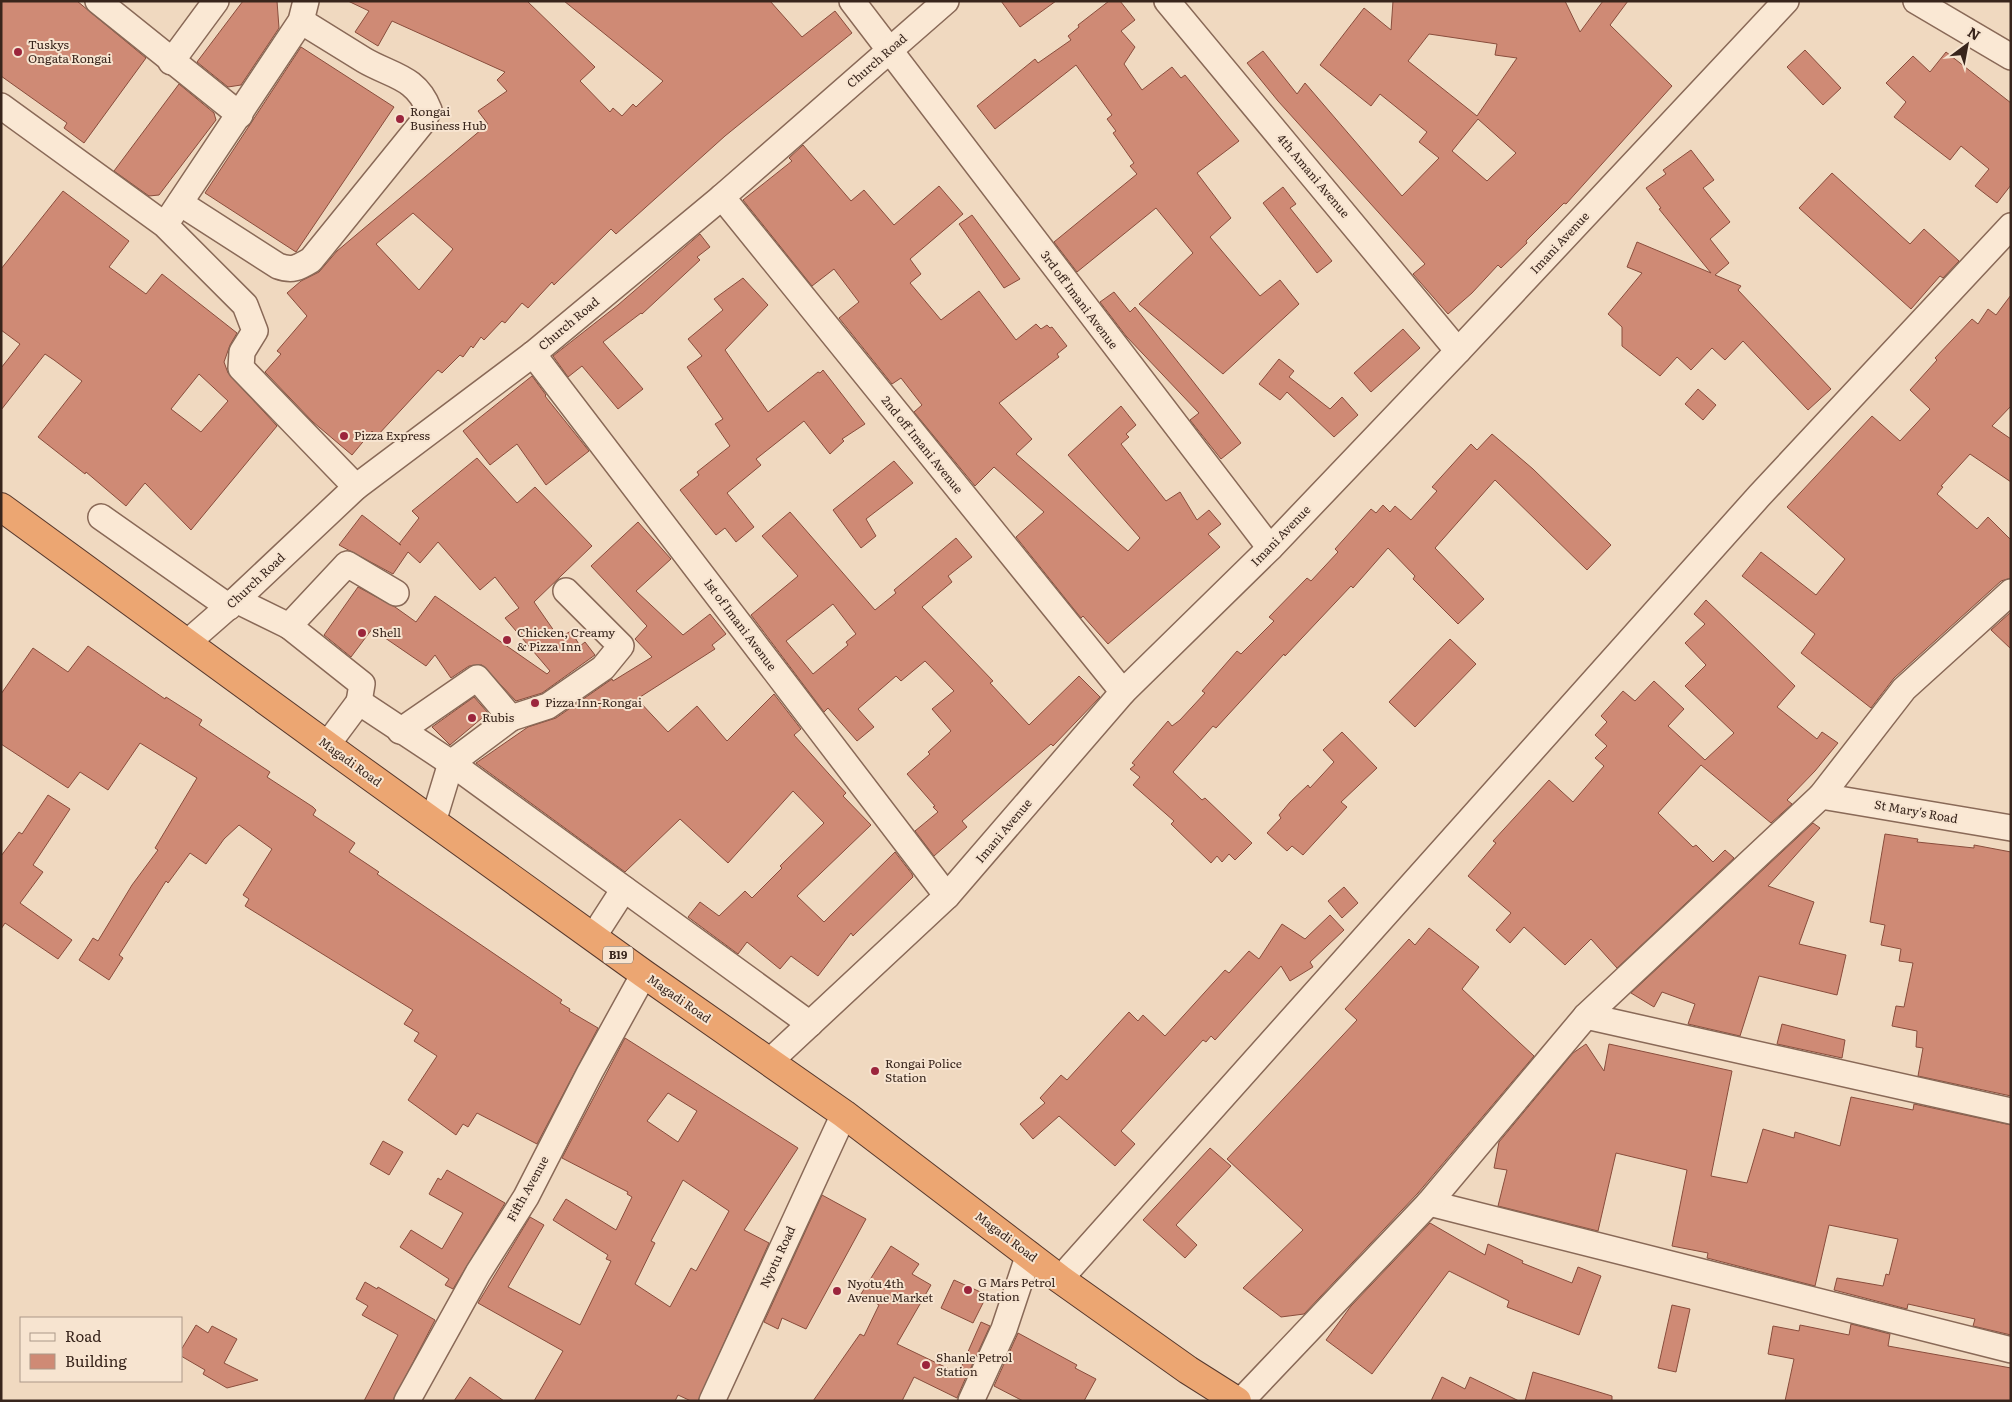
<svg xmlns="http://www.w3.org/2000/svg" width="2012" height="1402" font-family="Literata,serif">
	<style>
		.building { fill: #cf8a75; stroke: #894d3c; fill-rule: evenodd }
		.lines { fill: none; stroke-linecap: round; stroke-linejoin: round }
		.minor-casing { stroke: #896957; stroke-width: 28 }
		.trunk-casing { stroke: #57382c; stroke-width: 30 }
		.minor { stroke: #fae8d4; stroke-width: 25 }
		.trunk { stroke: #eca672; stroke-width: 28 }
		.poi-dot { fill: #9b253c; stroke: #f7e4d0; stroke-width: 2 }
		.labels { text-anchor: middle; stroke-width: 4; stroke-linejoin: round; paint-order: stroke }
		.shield { fill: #f7e4d0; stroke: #715e52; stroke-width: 1 }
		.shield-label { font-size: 11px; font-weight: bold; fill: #38251c }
		.poi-label { font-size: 12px; fill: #38251c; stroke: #f7e4d0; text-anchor: start }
		.street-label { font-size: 12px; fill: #38251c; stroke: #f7e4d0 }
	</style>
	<rect width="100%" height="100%" fill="#f0d9c0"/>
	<g class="building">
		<polygon points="1,1 77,1 146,58 84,143 64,128 67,123 1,76"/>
		<polygon points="243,1 277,1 279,28 241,85 228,87 197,62"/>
		<path d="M 348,1 L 527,1 L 595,67 L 580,81 L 610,112 L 613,108 L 622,116 L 633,104 L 636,107 L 663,81 L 564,1 L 770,1 L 802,37 L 835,11 L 852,33 L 725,136 L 616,234 L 611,229 L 554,285 L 552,282 L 528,308 L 522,303 L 505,323 L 502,321 L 484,340 L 481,337 L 473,348 L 471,346 L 463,357 L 460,355 L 442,373 L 438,370 L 377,436 L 372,431 L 352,455 L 313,422 L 265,372 L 281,354 L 277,351 L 307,316 L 287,293 L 301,281 L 319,272 L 337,251 L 488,124 L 478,111 L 507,91 L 497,80 L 505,72 L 392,21 L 378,46 L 355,32 L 369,11 ZM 413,213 L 453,249 L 419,290 L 376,244 Z"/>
		<polygon points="1001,1 1056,1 1020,27"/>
		<polygon points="1109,1 1120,1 1135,20 1121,31 1135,47 1124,64 1142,90 1172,67 1181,78 1185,75 1239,141 1197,173 1231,218 1210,237 1260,296 1280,280 1299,304 1223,374 1139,304 1193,253 1156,208 1077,272 1054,242 1137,174 1130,166 1134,163 1113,133 1116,131 1107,119 1112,115 1076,65 995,129 977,106 1035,59 1038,63 1071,40 1068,36 1079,27 1078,25"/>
		<path d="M 1393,1 L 1565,1 L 1580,32 L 1603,1 L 1628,1 L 1610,25 L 1672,86 L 1566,204 L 1564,203 L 1526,241 L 1527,243 L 1501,268 L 1498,265 L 1472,293 L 1448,314 L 1413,274 L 1425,264 L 1278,101 L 1247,63 L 1263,51 L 1297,94 L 1305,83 L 1402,196 L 1439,158 L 1419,142 L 1427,132 L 1380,94 L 1371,106 L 1320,65 L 1364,8 L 1391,30 ZM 1429,34 L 1497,44 L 1495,55 L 1517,58 L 1477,116 L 1408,61 ZM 1478,119 L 1516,153 L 1487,181 L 1452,151 Z"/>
		<polygon points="301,47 394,107 296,252 205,193"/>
		<polygon points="1805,50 1841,88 1823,105 1787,67"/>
		<polygon points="1946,52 2011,103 2011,185 1997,203 1975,186 1989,169 1961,146 1950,160 1894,117 1906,102 1886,83 1913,56 1930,72"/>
		<polygon points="179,84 214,113 216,120 159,195 149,196 114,171"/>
		<polygon points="803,145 851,201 864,190 894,225 939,186 963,214 910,259 921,274 910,283 941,320 979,291 1016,340 1036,324 1041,329 1047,325 1050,328 1052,327 1067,346 1057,354 1059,357 999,403 1032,439 1016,454 1128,551 1140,538 1068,455 1121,406 1136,425 1126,434 1129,437 1121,444 1166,501 1180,492 1197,520 1209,510 1221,524 1208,534 1220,547 1108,644 1083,616 1081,618 1016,537 1044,512 994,467 975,486 914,412 922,405 901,378 892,384 839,318 859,302 834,269 812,286 743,200 792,161 789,158"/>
		<polygon points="1691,150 1714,180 1703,188 1730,222 1710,239 1729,263 1715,275 1741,286 1738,290 1831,389 1808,410 1743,341 1725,360 1712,348 1691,370 1677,357 1660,376 1622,346 1622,327 1608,314 1642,273 1627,267 1637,242 1711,273 1659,209 1661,208 1646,188 1666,174 1663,170"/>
		<polygon points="1832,173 1910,244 1924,229 1959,261 1943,278 1940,276 1911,309 1799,208"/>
		<polygon points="1283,187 1296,204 1290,208 1332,261 1317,273 1263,203"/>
		<path d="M 63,191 L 129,241 L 109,267 L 146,294 L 162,274 L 237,333 L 230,345 L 224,362 L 228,373 L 277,426 L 191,530 L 145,483 L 126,506 L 86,472 L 85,474 L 38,437 L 82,381 L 54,360 L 45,354 L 1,410 L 1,368 L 20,344 L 1,330 L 1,269 ZM 199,374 L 228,401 L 201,432 L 171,409 Z"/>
		<polygon points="972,215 1020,279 1004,288 959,224"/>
		<polygon points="700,234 710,247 697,257 700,260 642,314 641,313 603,342 643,389 618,409 582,366 568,377 553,356 618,305"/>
		<polygon points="743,278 768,305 725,350 768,412 818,372 820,373 823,370 865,424 842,439 844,441 830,454 804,421 756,459 761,465 727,493 754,527 736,542 725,528 716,535 680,490 699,475 697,472 730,446 715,424 723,419 687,367 702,356 688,339 723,310 714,299"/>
		<polygon points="1114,292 1130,312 1135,307 1241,443 1221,459 1190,420 1199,413 1126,336 1100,302"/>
		<polygon points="2011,295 2011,406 1992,426 2011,439 2011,482 1970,454 1941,486 1943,487 1937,494 1977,529 1988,517 2011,540 2011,578 2001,581 1894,678 1871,708 1801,653 1815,634 1742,576 1761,552 1816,595 1845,559 1787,507 1872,416 1900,441 1930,409 1910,390 1937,360 1935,358 1972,319 1978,324 1988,309 1996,315"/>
		<polygon points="1403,329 1420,348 1371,392 1354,373"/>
		<polygon points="1279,359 1294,371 1289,377 1330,409 1342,397 1358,415 1334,437 1287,392 1280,400 1259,384"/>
		<polygon points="532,376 546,395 545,396 589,451 546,485 517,444 490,465 463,431"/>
		<polygon points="1698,389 1716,405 1703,420 1685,404"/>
		<polygon points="1492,434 1533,469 1611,545 1587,570 1495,480 1435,548 1484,599 1458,624 1413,579 1415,576 1388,548 1353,588 1351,586 1285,656 1284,654 1216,728 1213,726 1173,772 1202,800 1205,798 1252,843 1235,860 1229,854 1222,862 1217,856 1211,863 1171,824 1174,821 1133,785 1140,777 1130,769 1135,765 1132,763 1168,721 1172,726 1180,720 1205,693 1202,691 1237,651 1241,654 1274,621 1269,617 1307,578 1311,581 1338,552 1335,549 1371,509 1376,513 1383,505 1390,512 1395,506 1411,520 1437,491 1432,487 1471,444 1477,450"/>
		<polygon points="477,458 517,503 535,487 592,546 534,602 559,638 571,631 580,646 585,642 595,655 542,693 516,701 482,665 469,666 451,678 435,655 426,666 372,629 351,657 324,635 358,587 395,607 416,622 435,596 547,674 550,671 505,618 519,608 495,577 480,590 438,542 420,563 408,552 393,574 339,545 362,515 401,545 399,544 419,518 412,511"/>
		<polygon points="894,461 913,483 866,519 876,536 861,548 833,510"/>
		<path d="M 790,512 L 875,610 L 896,593 L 894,590 L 956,538 L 972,557 L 948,576 L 952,582 L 922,607 L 993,681 L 990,683 L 1029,725 L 1079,676 L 1100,697 L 1053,746 L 1051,744 L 962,821 L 967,827 L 934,856 L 915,831 L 938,812 L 933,807 L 935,806 L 907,774 L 930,754 L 928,752 L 951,731 L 932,709 L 954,691 L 925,661 L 901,681 L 896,676 L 858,709 L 874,727 L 857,741 L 828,708 L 824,712 L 751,615 L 798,576 L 762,536 ZM 833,604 L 856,634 L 846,642 L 848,645 L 813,674 L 786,641 Z"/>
		<polygon points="638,522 671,559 636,591 683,635 710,614 726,634 712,645 715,649 637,699 668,732 697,706 727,741 774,694 801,729 794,735 846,793 843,796 871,825 797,896 824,922 895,852 912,874 913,877 853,936 851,933 818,976 791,956 780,969 747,942 738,954 688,917 700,902 719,916 745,891 752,898 782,868 780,866 824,823 793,791 728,863 680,819 625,872 476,763 528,727 556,718 612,679 613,681 652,657 635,639 647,626 591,566"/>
		<polygon points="1706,600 1795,686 1777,707 1817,739 1822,732 1838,743 1815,771 1787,800 1792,804 1771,823 1701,765 1658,813 1693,847 1696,845 1713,862 1725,850 1734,858 1617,968 1591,939 1565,965 1524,927 1510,943 1496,930 1511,913 1468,876 1496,843 1493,841 1549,780 1573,802 1604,766 1595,758 1607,746 1595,735 1607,722 1601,716 1623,691 1635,701 1654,681 1684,709 1668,726 1705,760 1734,733 1685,686 1706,665 1685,643 1705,624 1694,614"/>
		<polygon points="2011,612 2011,649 1991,630"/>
		<polygon points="1450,639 1476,664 1415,727 1389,702"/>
		<polygon points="88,646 165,699 166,697 202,720 199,725 270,772 267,777 313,807 316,810 313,815 355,843 349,852 379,872 377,874 562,1000 560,1003 570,1009 569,1011 598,1028 537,1144 477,1113 468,1127 463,1124 456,1135 408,1100 437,1056 414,1041 419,1033 404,1024 413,1010 245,906 249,899 243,895 272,849 239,825 224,839 206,864 190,853 168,883 166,881 119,955 123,958 109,980 79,960 93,938 98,941 132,885 158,850 155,848 197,778 140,743 108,790 80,772 68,788 1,744 1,694 33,648 68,672"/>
		<polygon points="474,697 488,713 450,745 432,727"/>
		<polygon points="1342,732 1377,768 1341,802 1347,807 1303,855 1292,846 1287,851 1267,833 1281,818 1279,815 1290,802 1308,785 1310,788 1334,762 1323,750"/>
		<polygon points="48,795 70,809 33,865 43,872 20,903 72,940 58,959 5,923 1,929 1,856 19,832 22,834"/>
		<polygon points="1813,823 1820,828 1768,886 1814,902 1799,944 1846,955 1837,995 1759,976 1740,1036 1688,1024 1695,1004 1662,992 1654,1007 1631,993"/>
		<polygon points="1885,834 1918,839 1917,842 1974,848 1974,845 2011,852 2011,1096 1918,1076 1923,1048 1916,1047 1917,1031 1892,1026 1896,1006 1904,1007 1913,963 1899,961 1901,949 1881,945 1885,925 1870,922"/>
		<polygon points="1344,887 1358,903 1342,918 1328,901"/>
		<polygon points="1330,915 1344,930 1310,962 1313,967 1290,981 1281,966 1215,1040 1211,1036 1206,1042 1203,1040 1121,1131 1135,1144 1115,1166 1059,1116 1033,1139 1020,1124 1045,1103 1040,1098 1061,1075 1067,1080 1129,1012 1138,1021 1143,1015 1165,1036 1225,970 1229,973 1249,951 1259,959 1282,924 1305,939"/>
		<polygon points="1429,928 1479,967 1462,989 1534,1056 1418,1193 1304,1314 1281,1317 1243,1288 1303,1230 1227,1159 1357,1020 1345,1009 1409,939 1415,945"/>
		<polygon points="1782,1024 1845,1040 1842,1058 1777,1044"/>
		<path d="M 625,1038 L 798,1148 L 744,1230 L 769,1243 L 698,1401 L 691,1401 L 678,1395 L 675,1401 L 534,1401 L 563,1351 L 478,1303 L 530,1217 L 544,1225 L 508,1287 L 580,1325 L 611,1261 L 606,1259 L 608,1255 L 553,1220 L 566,1199 L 616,1230 L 632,1197 L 627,1194 L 628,1192 L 562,1158 ZM 668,1093 L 697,1111 L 678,1142 L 647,1121 ZM 683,1180 L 729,1211 L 696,1271 L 691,1268 L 670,1307 L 635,1284 L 655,1243 L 651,1241 Z"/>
		<polygon points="1586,1044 1604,1071 1609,1044 1732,1071 1711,1176 1747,1183 1763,1129 1794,1138 1795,1132 1840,1146 1851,1097 1913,1110 1914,1104 2011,1125 2011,1335 1973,1326 1975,1319 1908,1304 1907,1309 1834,1290 1837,1278 1883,1286 1886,1274 1889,1275 1898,1239 1829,1225 1815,1286 1707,1258 1708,1253 1672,1246 1687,1170 1616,1153 1598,1231 1498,1206 1507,1170 1494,1168 1499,1142 1573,1053"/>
		<polygon points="383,1141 403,1152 389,1175 370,1164"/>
		<polygon points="1210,1148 1231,1166 1176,1225 1197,1245 1185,1258 1143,1220"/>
		<polygon points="447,1170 505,1203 453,1289 445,1285 449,1279 400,1247 411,1230 442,1249 463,1213 429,1194 438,1178 441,1180"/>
		<polygon points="822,1195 866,1219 806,1329 782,1318 778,1329 764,1322"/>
		<polygon points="1430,1223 1485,1255 1488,1244 1523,1261 1522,1263 1572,1283 1578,1267 1601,1276 1579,1335 1507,1307 1509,1301 1449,1271 1372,1374 1326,1340 1351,1306"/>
		<polygon points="891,1246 919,1264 912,1274 931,1285 897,1344 966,1377 957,1398 914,1377 902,1401 813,1401 860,1334 864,1336 879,1305 861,1294"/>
		<polygon points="954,1280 987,1295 973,1323 941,1308"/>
		<polygon points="365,1282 377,1289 378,1287 435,1320 393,1401 364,1401 398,1335 362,1315 368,1306 356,1299"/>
		<polygon points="1672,1305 1690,1309 1676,1372 1658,1368"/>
		<polygon points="981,1322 990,1326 968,1374 960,1370"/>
		<polygon points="1851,1324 1890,1334 1888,1346 2011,1368 2011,1401 1785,1401 1794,1359 1768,1354 1773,1326 1799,1331 1800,1325 1849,1335"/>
		<polygon points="196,1325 208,1333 212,1326 237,1339 224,1363 258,1380 227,1388 203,1374 205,1370 181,1356 181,1350"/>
		<polygon points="1018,1333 1077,1365 1075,1368 1096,1379 1084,1401 1023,1401 994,1386"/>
		<polygon points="1533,1372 1612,1396 1612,1401 1525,1401"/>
		<polygon points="470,1377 504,1401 454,1401"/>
		<polygon points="1442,1377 1465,1389 1470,1377 1519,1401 1431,1401"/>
	</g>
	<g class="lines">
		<defs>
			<g id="minor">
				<polyline points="98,1 240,115"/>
				<polyline points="852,1 1270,548"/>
				<polyline points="1167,1 1458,351"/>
				<polyline points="1916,1 2011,57"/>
				<polyline points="171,62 216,1"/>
				<polyline points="1,106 165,225 245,305 255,331 242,352 241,368 356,487"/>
				<polyline points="722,197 1123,692"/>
				<path d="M 180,203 L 278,266 C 292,271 298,268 311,260 L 422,123 L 429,110 C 416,76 391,76 364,60 C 343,47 322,34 301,21"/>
				<polyline points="171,216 301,21 306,1"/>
				<polyline points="533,354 947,896"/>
				<polyline points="101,517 229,607"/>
				<polyline points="236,600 289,626 362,684 359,702"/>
				<polyline points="289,626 347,564 396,593"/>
				<polyline points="188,642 236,600 356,487 533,354 722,197 946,1"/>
				<polyline points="511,718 548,706 603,668 621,646 566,591"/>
				<polyline points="400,731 477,678 511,718 451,763 433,822"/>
				<polyline points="327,745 359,702 451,763 810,1024"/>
				<polyline points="1821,796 2011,828"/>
				<polyline points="593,937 624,889"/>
				<polyline points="1586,1016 2011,1111"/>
				<polyline points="769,1062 947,896 1123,692 1270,548 1458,351 1786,1"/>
				<polyline points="1429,1203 2011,1350"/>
				<polyline points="1060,1279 1759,496 2011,226"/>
				<polyline points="407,1401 478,1273 526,1197 590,1072 644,974"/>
				<polyline points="712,1401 844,1114"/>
				<polyline points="971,1401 1004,1329 1029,1254"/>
				<polyline points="1241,1401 1429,1203 1586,1016 1821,796 1904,689 2011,592"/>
			</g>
			<polyline id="trunk" points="1,507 346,759 644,974 844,1114 1060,1279 1188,1370 1237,1401"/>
		</defs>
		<use href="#minor" class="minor-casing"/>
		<use href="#trunk" class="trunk-casing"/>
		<use href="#minor" class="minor"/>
		<use href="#trunk" class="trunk"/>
	</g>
	<g class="poi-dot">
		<circle cx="18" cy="52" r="5"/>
		<circle cx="400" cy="119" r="5"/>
		<circle cx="344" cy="436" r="5"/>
		<circle cx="362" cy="633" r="5"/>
		<circle cx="507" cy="640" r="5"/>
		<circle cx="535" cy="703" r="5"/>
		<circle cx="472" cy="718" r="5"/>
		<circle cx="875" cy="1071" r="5"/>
		<circle cx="968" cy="1290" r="5"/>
		<circle cx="837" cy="1291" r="5"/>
		<circle cx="926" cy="1365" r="5"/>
	</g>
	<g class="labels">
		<rect class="shield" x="603" y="946.5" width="30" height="17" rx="4"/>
		<g class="shield-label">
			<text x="618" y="959">B19</text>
		</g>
		<g class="poi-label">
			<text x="28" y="49">Tuskys<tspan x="28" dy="14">Ongata Rongai</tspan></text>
			<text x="410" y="116">Rongai<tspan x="410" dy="14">Business Hub</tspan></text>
			<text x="354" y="440">Pizza Express</text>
			<text x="372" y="637">Shell</text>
			<text x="517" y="637">Chicken, Creamy<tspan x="517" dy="14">&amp; Pizza Inn</tspan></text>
			<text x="545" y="707">Pizza Inn-Rongai</text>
			<text x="482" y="722">Rubis</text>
			<text x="885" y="1068">Rongai Police<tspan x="885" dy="14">Station</tspan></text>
			<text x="978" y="1287">G Mars Petrol<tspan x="978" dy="14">Station</tspan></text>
			<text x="847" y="1288">Nyotu 4th<tspan x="847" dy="14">Avenue Market</tspan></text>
			<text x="936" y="1362">Shanle Petrol<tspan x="936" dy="14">Station</tspan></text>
		</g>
		<g class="street-label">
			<text transform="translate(877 61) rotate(-41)" y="4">Church Road</text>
			<text transform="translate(1313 176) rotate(50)" y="4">4th Amani Avenue</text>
			<text transform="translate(1560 243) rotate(-47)" y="4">Imani Avenue</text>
			<text transform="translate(1079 300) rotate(53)" y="4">3rd off Imani Avenue</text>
			<text transform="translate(569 324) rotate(-40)" y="4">Church Road</text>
			<text transform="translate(922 445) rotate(51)" y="4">2nd off Imani Avenue</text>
			<text transform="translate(1281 536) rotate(-46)" y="4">Imani Avenue</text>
			<text transform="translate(256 581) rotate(-43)" y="4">Church Road</text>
			<text transform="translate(740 625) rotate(53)" y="4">1st of Imani Avenue</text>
			<text transform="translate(350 762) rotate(36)" y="4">Magadi Road</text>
			<text transform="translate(1916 812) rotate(10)" y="4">St Mary's Road</text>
			<text transform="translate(1004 831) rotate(-50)" y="4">Imani Avenue</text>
			<text transform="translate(679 999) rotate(35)" y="4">Magadi Road</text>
			<text transform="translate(528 1189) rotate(-61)" y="4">Fifth Avenue</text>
			<text transform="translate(1006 1237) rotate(37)" y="4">Magadi Road</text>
			<text transform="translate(778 1257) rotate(-65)" y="4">Nyotu Road</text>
		</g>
	</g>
	<rect width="2012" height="1402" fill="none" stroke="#38251c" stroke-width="5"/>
	<rect x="20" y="1317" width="162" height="65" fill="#f7e4d0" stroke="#ab9888"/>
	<rect x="30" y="1333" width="25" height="8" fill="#fae8d4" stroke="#ab9888"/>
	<text x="65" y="1342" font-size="15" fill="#38251c">Road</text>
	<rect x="30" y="1354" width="25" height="15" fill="#cf8a75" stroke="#ab9888"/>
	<text x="65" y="1367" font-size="15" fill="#38251c">Building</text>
	<g transform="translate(1967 45) rotate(32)" stroke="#f7e4d0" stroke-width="4" paint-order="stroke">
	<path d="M0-4L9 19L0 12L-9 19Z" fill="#38251c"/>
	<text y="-8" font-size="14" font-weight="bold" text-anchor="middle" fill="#38251c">N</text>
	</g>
</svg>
